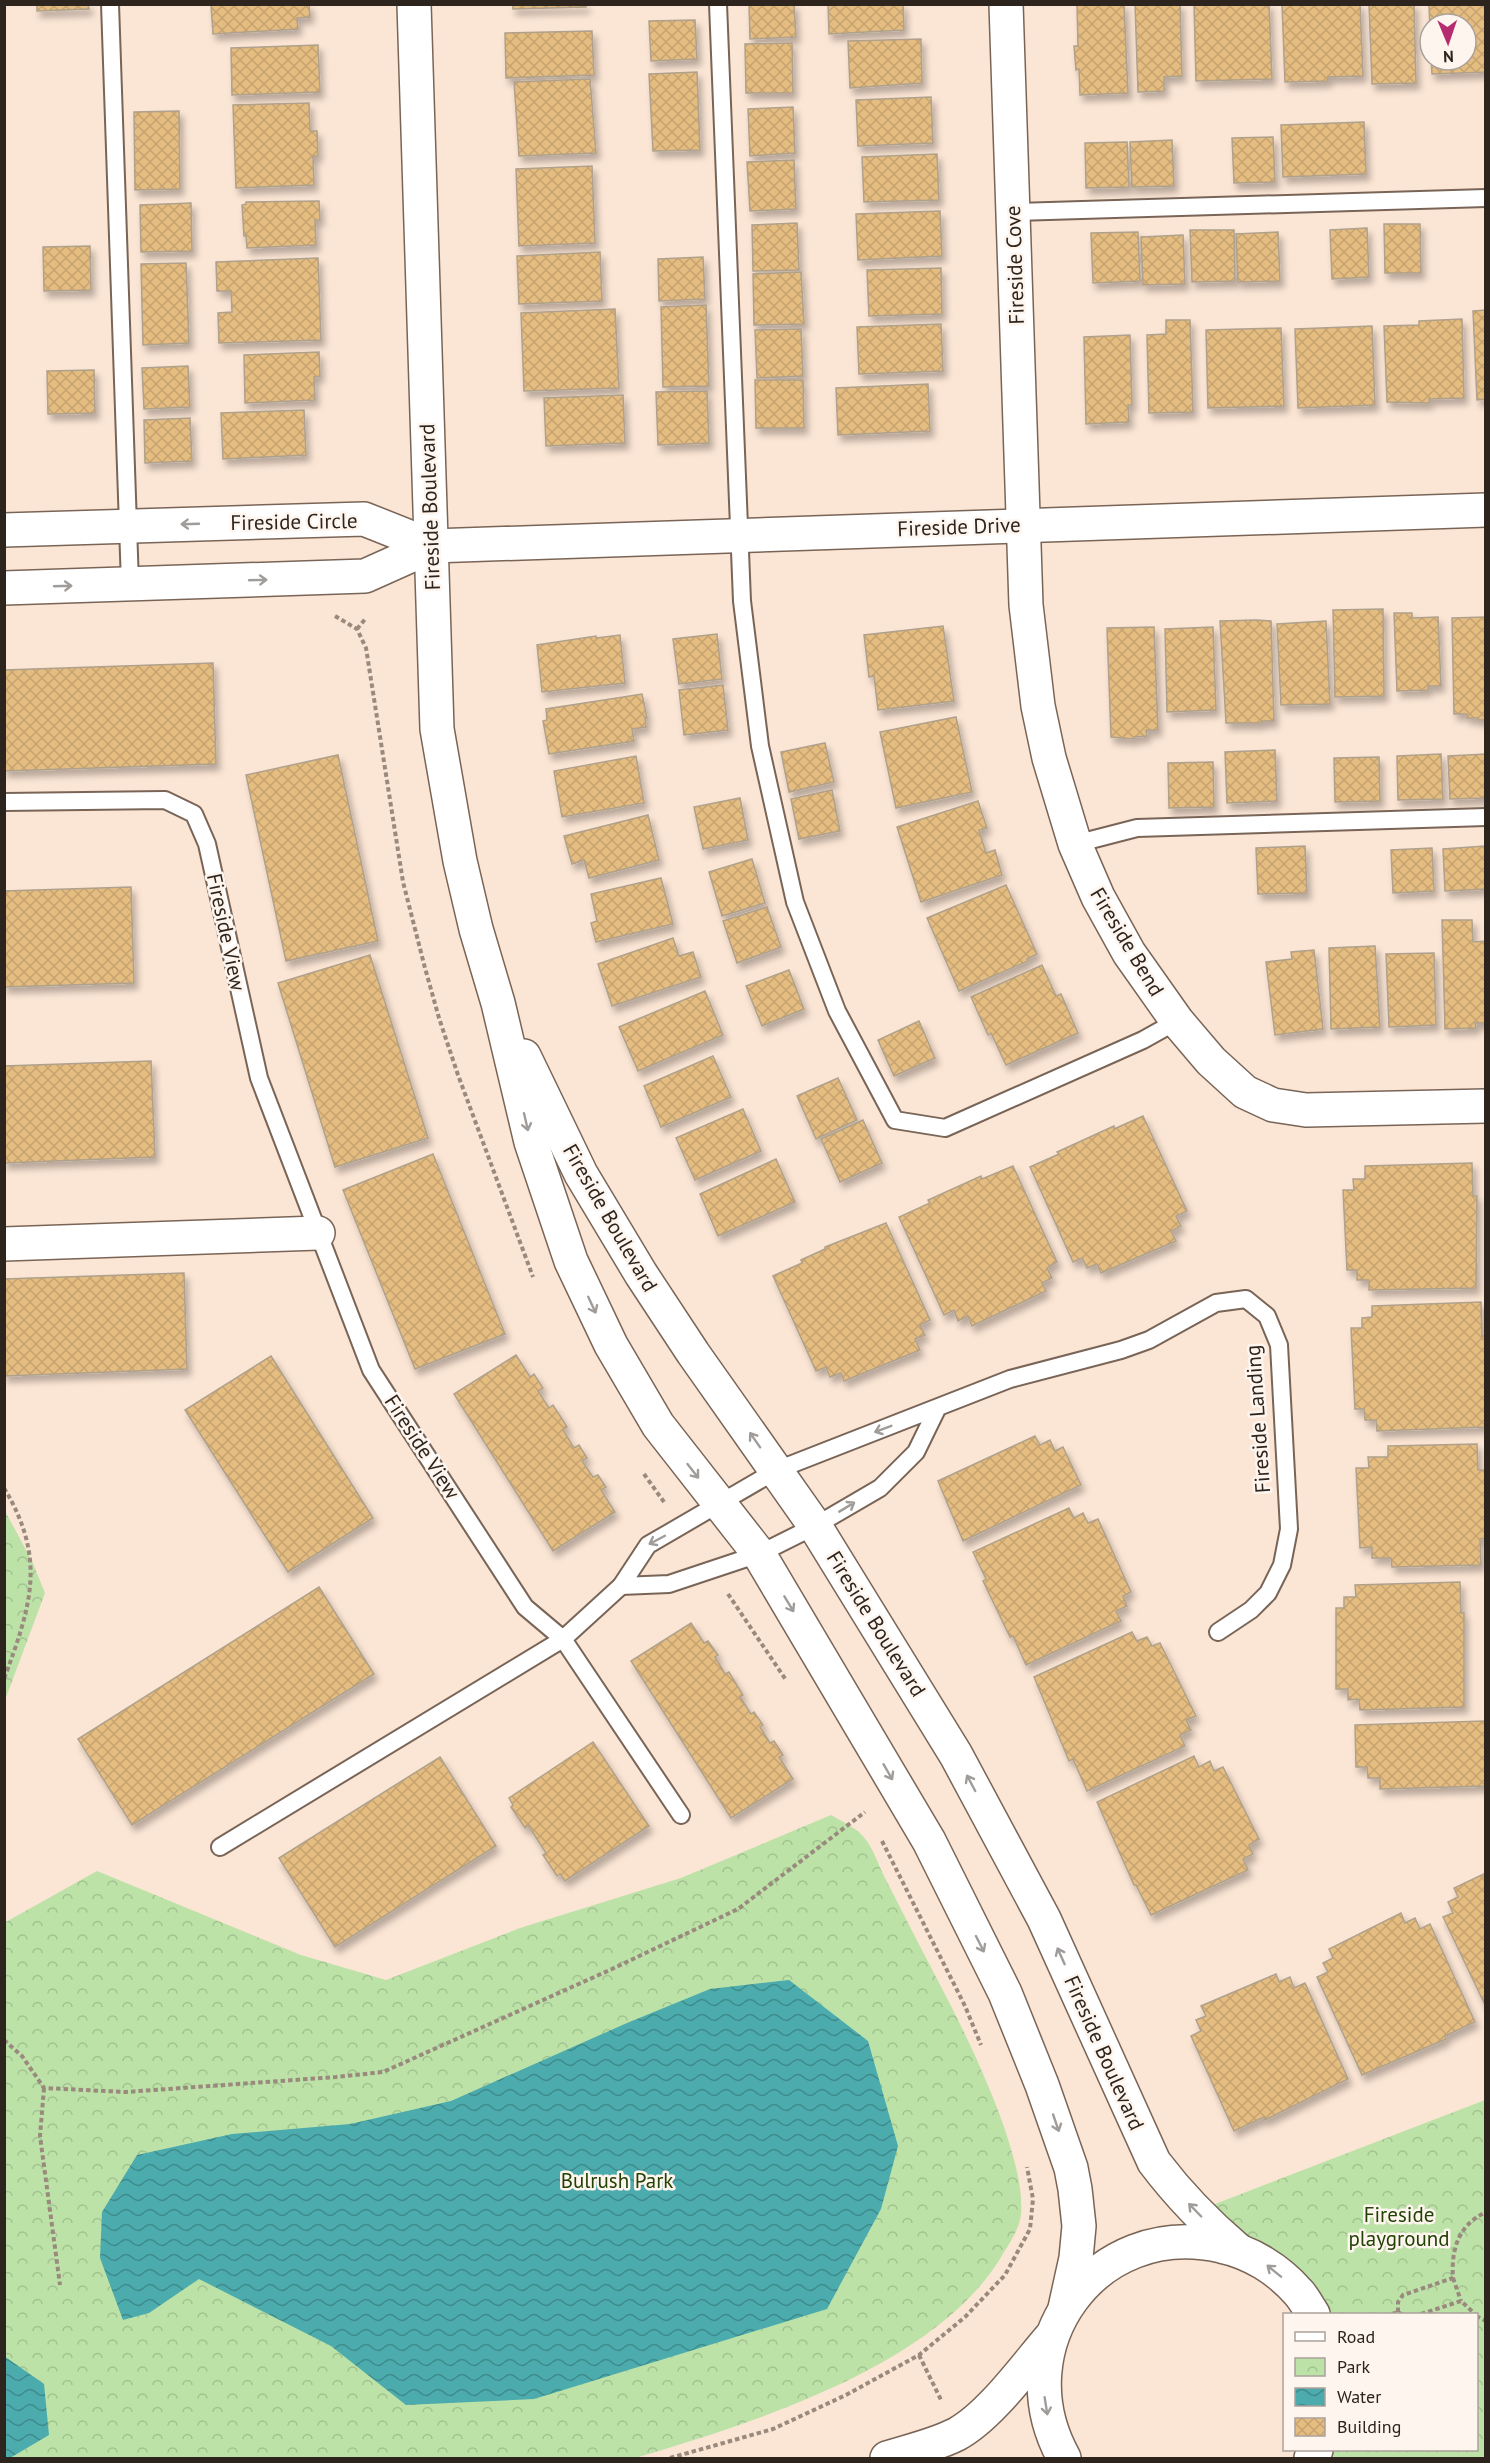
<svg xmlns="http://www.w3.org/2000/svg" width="1490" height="2463" font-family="'PT Sans',sans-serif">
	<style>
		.park { fill: url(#park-crowns) }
		.water { fill: url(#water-waves) }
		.building { fill: url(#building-cross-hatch); stroke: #afa18c; stroke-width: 1.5; filter: url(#shadow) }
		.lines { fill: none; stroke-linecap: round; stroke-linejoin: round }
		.lane-casing { stroke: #796557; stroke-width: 20 }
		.street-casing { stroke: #796557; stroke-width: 36 }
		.secondary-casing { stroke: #796557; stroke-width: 36 }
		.path { stroke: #9a8a7e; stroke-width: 4; stroke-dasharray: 4.5 3; stroke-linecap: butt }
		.lane { stroke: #fff; stroke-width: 16 }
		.street { stroke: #fff; stroke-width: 33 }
		.secondary { stroke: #fff; stroke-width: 33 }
		.oneway { stroke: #a09c9a }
		.labels { text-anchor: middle; stroke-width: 5; stroke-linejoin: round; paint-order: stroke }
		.street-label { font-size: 21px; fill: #2d241e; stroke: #fef5ee }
		.park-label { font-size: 21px; fill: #204204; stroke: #fef5ee }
	</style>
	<defs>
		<pattern id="park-crowns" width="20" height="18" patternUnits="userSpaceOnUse" patternTransform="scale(1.5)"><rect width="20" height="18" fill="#bce2a8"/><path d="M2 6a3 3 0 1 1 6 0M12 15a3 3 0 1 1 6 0" fill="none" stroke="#a2c290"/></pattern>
		<pattern id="water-waves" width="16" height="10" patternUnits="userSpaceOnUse" patternTransform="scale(1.5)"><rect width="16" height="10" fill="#4babad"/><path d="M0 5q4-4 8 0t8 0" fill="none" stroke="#3f8b8c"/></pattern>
		<pattern id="building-cross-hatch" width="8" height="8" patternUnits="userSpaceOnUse" patternTransform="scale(1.5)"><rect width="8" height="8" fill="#e5bd81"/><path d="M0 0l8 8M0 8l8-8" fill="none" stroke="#c5a26f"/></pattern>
		<filter id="shadow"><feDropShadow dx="3.5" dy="6" stdDeviation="3" flood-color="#0004"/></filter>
	</defs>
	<rect width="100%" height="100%" fill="#fbe5d4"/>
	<g class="park">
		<polygon points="5,1511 32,1561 45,1593 5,1700"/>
		<path d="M 831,1815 C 841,1821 854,1827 862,1835 C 872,1845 878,1864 884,1876 C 906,1919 928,1962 950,2004 C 975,2053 1026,2160 1021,2214 C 1020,2227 1011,2241 1004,2252 C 941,2365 752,2423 635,2458 L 5,2458 L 4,1923 L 97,1871 L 301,1955 L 386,1980 L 520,1928 L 681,1878 Z"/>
		<polygon points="1485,2100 1485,2458 1311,2458 1316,2450 1476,2450 1476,2314 1313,2314 1197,2211"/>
	</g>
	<g class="water">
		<polygon points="789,1980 868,2041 898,2146 881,2209 827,2309 534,2399 406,2405 331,2346 199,2279 149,2313 123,2320 100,2258 102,2212 137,2155 232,2134 350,2124 451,2101 627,2023 710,1989"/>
		<polygon points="4,2356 44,2384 49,2435 10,2458 5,2458"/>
	</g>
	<g class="building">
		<polygon points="37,4 88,4 89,9 37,11"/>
		<polygon points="309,4 310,17 297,18 298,29 213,34 211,5"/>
		<polygon points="513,4 586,4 586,7 513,9"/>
		<polygon points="749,4 794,4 796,37 750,39"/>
		<polygon points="828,4 903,4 904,30 829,34"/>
		<polygon points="1077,4 1124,4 1128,93 1080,95 1079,69 1076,70 1074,46 1078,46"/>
		<polygon points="1135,4 1180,4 1182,76 1164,77 1164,91 1138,92"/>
		<polygon points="1194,4 1269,4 1272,79 1196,81"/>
		<polygon points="1282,4 1360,4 1363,76 1328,77 1328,81 1285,82"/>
		<polygon points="1369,4 1414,4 1416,83 1372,84"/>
		<polygon points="1429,4 1486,4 1486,72 1432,74 1431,60 1466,60 1466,24 1430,24 1430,29"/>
		<polygon points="695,20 697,59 651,61 649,21"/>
		<polygon points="592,31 594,75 506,78 505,33"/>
		<polygon points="921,39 922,83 850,88 848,41"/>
		<polygon points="792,43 793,93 746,93 745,44"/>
		<polygon points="318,45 320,92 232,95 231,48"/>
		<polygon points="697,72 700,150 653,151 649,74"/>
		<polygon points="590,79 596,153 519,156 514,82"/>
		<polygon points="931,97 933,143 858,146 856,100"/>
		<polygon points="309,103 310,131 317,131 318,156 313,156 314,185 236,188 233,105"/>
		<polygon points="793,107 795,153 750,156 748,109"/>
		<polygon points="179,111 180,189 135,190 134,112"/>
		<polygon points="1364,122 1366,174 1283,177 1281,125"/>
		<polygon points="1273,137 1275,182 1234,183 1232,138"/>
		<polygon points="1172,140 1174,186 1132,187 1130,142"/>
		<polygon points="1127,142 1129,187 1086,188 1085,143"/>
		<polygon points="937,154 939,200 864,202 862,157"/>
		<polygon points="794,160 796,209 750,211 747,162"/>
		<polygon points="592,166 595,243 519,246 516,169"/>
		<polygon points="319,201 320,220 315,220 316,245 247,248 246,236 244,236 242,205 246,204 246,202"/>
		<polygon points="191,203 192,251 141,252 140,205"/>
		<polygon points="940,211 942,256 858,260 856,214"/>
		<polygon points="797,223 799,270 753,271 752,225"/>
		<polygon points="1384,224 1420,224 1421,273 1385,273"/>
		<polygon points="1367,228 1369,277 1332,279 1330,230"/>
		<polygon points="1190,230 1234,230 1235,281 1192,282"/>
		<polygon points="1138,232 1140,281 1093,283 1091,233"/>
		<polygon points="1278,232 1280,281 1238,282 1236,234"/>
		<polygon points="1183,235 1185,284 1143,285 1141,237"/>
		<polygon points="90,246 91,290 44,291 43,247"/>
		<polygon points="600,252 602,301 519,304 517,256"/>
		<polygon points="703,257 705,299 659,301 658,259"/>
		<polygon points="318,258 321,340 219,343 218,313 232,312 231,291 217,291 216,262"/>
		<polygon points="186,263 189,343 143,345 141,264"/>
		<polygon points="941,268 942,314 869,316 867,270"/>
		<polygon points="801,272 804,324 754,325 753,274"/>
		<polygon points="706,305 709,386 663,387 661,307"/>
		<polygon points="615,309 619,388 524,391 521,313"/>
		<polygon points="1486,310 1486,399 1477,400 1473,311"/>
		<polygon points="1462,319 1464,398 1429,399 1429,403 1387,402 1384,326 1419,325 1419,321"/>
		<polygon points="1166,320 1190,320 1193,412 1149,413 1147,335 1166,334"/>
		<polygon points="941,324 943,371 859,374 857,327"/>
		<polygon points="1372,326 1375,405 1298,408 1295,329"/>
		<polygon points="1281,328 1284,406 1208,408 1206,330"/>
		<polygon points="801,329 803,376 757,378 755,330"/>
		<polygon points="1130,335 1132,405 1128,405 1129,422 1086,424 1084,337"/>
		<polygon points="319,352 320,376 314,377 315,400 245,403 244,355"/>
		<polygon points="188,366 190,407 144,409 142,368"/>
		<polygon points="94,370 95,413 48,414 47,371"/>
		<polygon points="755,380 803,380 804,428 756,428"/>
		<polygon points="928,384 930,431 838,435 836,388"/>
		<polygon points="707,391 709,443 658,445 656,392"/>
		<polygon points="623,395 625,443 546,446 544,398"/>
		<polygon points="304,410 306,455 223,459 221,413"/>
		<polygon points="190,418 192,461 145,463 144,420"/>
		<polygon points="1383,609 1384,696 1335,697 1333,610"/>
		<polygon points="1394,613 1412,613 1412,618 1438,617 1441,686 1428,686 1428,690 1397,691"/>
		<polygon points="1486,617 1486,720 1478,720 1478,718 1467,718 1467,714 1454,714 1452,618"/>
		<polygon points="1256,620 1271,621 1274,721 1262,721 1262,723 1226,723 1220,621"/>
		<polygon points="1326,621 1330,704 1281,705 1277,624"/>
		<polygon points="943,626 954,701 878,710 874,676 869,677 864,635"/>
		<polygon points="1154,627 1158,730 1146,730 1147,736 1134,737 1134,739 1111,737 1107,628"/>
		<polygon points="1213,627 1216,710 1167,712 1165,629"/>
		<polygon points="717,634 722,679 679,684 673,639"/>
		<polygon points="620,635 625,683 542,692 537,645 596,636 596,638"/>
		<polygon points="213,663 216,764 4,771 4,670"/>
		<polygon points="723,685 728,730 684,735 679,690"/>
		<polygon points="642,694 647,718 645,718 646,727 632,729 634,741 549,754 543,721 547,720 546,709"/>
		<polygon points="956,717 972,792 896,808 880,732"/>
		<polygon points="825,743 834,782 789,792 781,752"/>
		<polygon points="1275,750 1277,801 1227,803 1225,752"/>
		<polygon points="1441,754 1443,799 1398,800 1397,756"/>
		<polygon points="1486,754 1486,798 1450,799 1448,756"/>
		<polygon points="338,755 378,941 286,961 246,775"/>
		<polygon points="636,756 644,803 562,817 554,771"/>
		<polygon points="1379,757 1380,801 1335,802 1334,758"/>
		<polygon points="1213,762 1214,807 1169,808 1168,763"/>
		<polygon points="832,790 840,831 799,839 791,799"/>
		<polygon points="740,798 748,840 703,849 694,807"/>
		<polygon points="978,801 987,828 979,830 986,853 995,850 1002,875 921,902 897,827"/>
		<polygon points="648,815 659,860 589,878 584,860 572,864 564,836"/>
		<polygon points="1305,846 1307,893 1258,894 1256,848"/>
		<polygon points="1485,846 1486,889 1445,891 1443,849"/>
		<polygon points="1432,848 1434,891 1393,893 1391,850"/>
		<polygon points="752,859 765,903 722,916 709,872"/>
		<polygon points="661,878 673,924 596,942 591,923 597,921 591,894"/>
		<polygon points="1006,885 1037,954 1027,959 1028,961 959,991 927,918"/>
		<polygon points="131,887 134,983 4,987 4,891"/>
		<polygon points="767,907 781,947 737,963 723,921"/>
		<polygon points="1442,920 1472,920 1473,942 1486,941 1486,1023 1475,1023 1476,1028 1445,1029"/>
		<polygon points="673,938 679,956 693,952 701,977 612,1006 598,964"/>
		<polygon points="1375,946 1380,1027 1331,1029 1329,948"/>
		<polygon points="1314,950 1323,1029 1275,1035 1266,962 1292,959 1291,952"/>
		<polygon points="1434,953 1436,1025 1389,1027 1386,954"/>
		<polygon points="370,955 428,1138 335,1167 278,983"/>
		<polygon points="1042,965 1056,996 1061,994 1078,1033 1006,1065 991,1033 988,1035 971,997"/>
		<polygon points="789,970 804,1009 762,1026 746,986"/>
		<polygon points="705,991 723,1035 638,1071 619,1027"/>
		<polygon points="919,1021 935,1058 894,1076 878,1040"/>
		<polygon points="713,1056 731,1097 661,1127 644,1086"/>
		<polygon points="151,1061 155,1157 4,1163 4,1066"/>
		<polygon points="838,1078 857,1120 816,1139 797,1096"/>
		<polygon points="743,1109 761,1151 695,1180 676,1138"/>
		<polygon points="1143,1116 1187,1211 1176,1216 1181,1226 1171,1231 1176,1241 1101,1273 1097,1264 1087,1268 1082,1258 1073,1262 1030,1167 1059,1154 1057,1152 1114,1126 1114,1129"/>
		<polygon points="863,1120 882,1163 840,1182 821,1139"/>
		<polygon points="433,1154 505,1334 415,1369 343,1190"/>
		<polygon points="776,1159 795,1202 718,1236 700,1194"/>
		<polygon points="1472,1163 1473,1196 1477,1196 1476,1288 1369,1290 1369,1280 1357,1280 1357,1270 1347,1270 1343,1190 1354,1190 1353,1179 1365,1179 1365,1166"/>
		<polygon points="1013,1166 1057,1262 1047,1268 1052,1278 1042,1283 1046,1291 972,1326 968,1316 958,1321 954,1310 944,1315 899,1217 930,1203 928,1200 981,1176 982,1179"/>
		<polygon points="886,1223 930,1320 920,1325 925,1335 915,1339 920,1350 844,1381 841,1373 830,1377 826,1367 816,1371 773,1276 802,1263 801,1260 825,1249 825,1247"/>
		<polygon points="184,1273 187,1369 4,1376 4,1279"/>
		<polygon points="1481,1302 1482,1336 1485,1335 1485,1427 1377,1431 1376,1420 1365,1420 1364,1409 1355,1409 1351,1328 1362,1328 1362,1318 1372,1317 1372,1306"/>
		<polygon points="516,1355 530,1377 534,1374 543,1388 538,1391 549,1408 553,1405 564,1422 567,1427 563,1430 574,1448 579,1445 587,1458 582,1461 593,1477 598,1475 606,1487 601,1490 615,1512 553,1551 454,1394"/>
		<polygon points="271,1356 373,1518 288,1572 185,1410"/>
		<polygon points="1035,1436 1040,1445 1050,1440 1055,1451 1063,1447 1081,1485 963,1541 938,1481"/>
		<polygon points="1477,1444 1478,1470 1486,1470 1486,1538 1480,1539 1481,1565 1392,1567 1391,1558 1372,1558 1372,1547 1360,1548 1356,1468 1369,1468 1368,1457 1388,1457 1388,1446"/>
		<polygon points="1069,1508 1074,1518 1083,1513 1088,1523 1098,1519 1131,1592 1123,1596 1127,1606 1116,1611 1121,1621 1026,1665 1013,1636 1010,1637 983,1581 986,1579 973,1552"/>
		<polygon points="1460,1582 1461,1613 1464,1613 1464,1707 1360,1710 1359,1699 1348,1700 1348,1689 1336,1689 1336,1608 1344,1608 1344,1597 1356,1597 1355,1585"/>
		<polygon points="319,1587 374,1674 132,1825 78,1739"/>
		<polygon points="691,1623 704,1643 708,1641 718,1655 715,1657 725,1674 729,1672 743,1695 740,1697 751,1714 754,1712 763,1725 760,1727 770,1743 774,1741 778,1747 783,1755 779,1757 793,1779 731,1818 631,1661"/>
		<polygon points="1132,1632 1137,1641 1147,1637 1152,1646 1160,1643 1196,1716 1186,1720 1191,1730 1180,1735 1185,1746 1087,1791 1073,1759 1069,1761 1034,1677"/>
		<polygon points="1485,1721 1485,1786 1380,1789 1380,1778 1368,1778 1367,1767 1356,1767 1355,1725"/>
		<polygon points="593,1742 649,1826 565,1881 560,1874 557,1876 543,1855 546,1853 528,1825 525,1828 511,1807 513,1805 509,1798"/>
		<polygon points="1194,1756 1199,1767 1210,1761 1214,1771 1223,1767 1259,1839 1249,1845 1253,1854 1243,1859 1248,1870 1151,1915 1136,1885 1134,1885 1097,1802"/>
		<polygon points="440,1757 496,1846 335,1947 279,1858"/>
		<polygon points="1486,1873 1486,2007 1443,1917 1453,1913 1448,1902 1458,1897 1454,1888"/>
		<polygon points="1401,1913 1405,1923 1415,1918 1420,1929 1430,1924 1475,2022 1445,2036 1446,2039 1362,2075 1317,1977 1328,1972 1323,1963 1333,1958 1329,1949"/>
		<polygon points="1276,1974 1279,1982 1290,1977 1294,1988 1305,1983 1348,2079 1265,2120 1264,2117 1234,2131 1191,2036 1201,2031 1196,2020 1206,2016 1201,2006"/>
	</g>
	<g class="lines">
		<defs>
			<g id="lane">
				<polyline points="110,4 130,584"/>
				<polyline points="718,4 742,601 760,746 795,902 837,1011 895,1120 945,1128 1143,1040 1177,1021"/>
				<polyline points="1014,212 1486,198"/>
				<polyline points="4,802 165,800 194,814 207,844 259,1078 371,1370 525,1607 563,1639 681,1815"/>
				<polyline points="1075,844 1137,828 1486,817"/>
				<polyline points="937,1409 916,1452 880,1488 815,1526 759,1554 669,1584 621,1586 648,1545 777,1470 1010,1379 1121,1350 1149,1340 1216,1303 1246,1299 1267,1316 1279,1345 1289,1529 1282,1565 1268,1593 1251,1610 1218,1632"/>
				<polyline points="220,1847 563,1639 621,1586"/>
			</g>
			<g id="street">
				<polyline points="1006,4 1026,605 1038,706 1049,758 1075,844 1098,897 1129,953 1177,1021 1211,1061 1245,1092 1273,1105 1306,1110 1486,1106"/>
				<polyline points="4,530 364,519 432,546"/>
				<polyline points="4,588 365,576 432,546 1486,510"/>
				<polyline points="4,1244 318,1233"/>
			</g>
			<g id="secondary">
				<polyline points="414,4 437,729 460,861 476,929 498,1003 531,1142 571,1261 611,1345 658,1425 759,1554 929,1841 1005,1993 1042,2085 1071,2168 1075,2189 1079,2226 1076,2258 1065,2308"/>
				<path d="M 524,1056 L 581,1174 L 641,1274 L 693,1353 L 815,1526 L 956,1755 L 1044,1919 L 1154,2162 C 1179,2195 1206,2223 1238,2250"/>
				<path d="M 887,2458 C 909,2451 936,2445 957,2434 C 990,2416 1025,2367 1050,2338"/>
				<path d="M 1064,2458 C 1002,2347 1095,2217 1221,2246 C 1250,2252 1278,2269 1298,2292 C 1304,2298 1308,2307 1313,2314"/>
				<polyline points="1311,2458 1316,2450"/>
			</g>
		</defs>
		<use href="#lane" class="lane-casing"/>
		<use href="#street" class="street-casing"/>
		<use href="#secondary" class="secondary-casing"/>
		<g class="path">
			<polyline points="335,616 357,629 366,648 403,882 425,968 439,1018 458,1075 533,1277"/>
			<polyline points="357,629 366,618"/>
			<polyline points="644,1474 664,1502"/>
			<path d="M 4,1488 C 47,1559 31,1606 4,1679"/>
			<polyline points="728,1594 786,1680"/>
			<polyline points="882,1841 965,2006 981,2045"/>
			<polyline points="4,2040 22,2056 44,2088 126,2092 336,2077 383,2072 612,1969 738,1909 865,1812"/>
			<polyline points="44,2088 40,2136 60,2285"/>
			<polyline points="1453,2278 1461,2301"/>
			<path d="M 1398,2312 L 1398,2302 L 1403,2295 L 1453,2278 C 1451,2250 1458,2225 1486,2212"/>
			<polyline points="1392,2314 1398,2312 1401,2314"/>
			<polyline points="1421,2314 1461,2301 1475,2314"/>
			<polyline points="1476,2316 1486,2321"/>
			<polyline points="919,2355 941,2400"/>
			<polyline points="670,2458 773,2429 846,2395 919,2355 965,2317 1005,2275 1030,2229 1033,2199 1027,2167"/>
		</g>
		<use href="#lane" class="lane"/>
		<use href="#street" class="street"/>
		<use href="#secondary" class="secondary"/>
	</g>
	<defs><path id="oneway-shaft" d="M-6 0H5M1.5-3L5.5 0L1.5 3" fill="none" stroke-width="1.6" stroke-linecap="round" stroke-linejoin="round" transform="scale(1.5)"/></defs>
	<g class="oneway">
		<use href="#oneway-shaft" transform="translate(190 524) rotate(178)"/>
		<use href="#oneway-shaft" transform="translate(258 580) rotate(-2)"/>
		<use href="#oneway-shaft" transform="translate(63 586) rotate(-2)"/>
		<use href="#oneway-shaft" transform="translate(526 1122) rotate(77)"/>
		<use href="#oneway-shaft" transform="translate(592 1305) rotate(65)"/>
		<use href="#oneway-shaft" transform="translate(883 1429) rotate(159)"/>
		<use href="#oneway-shaft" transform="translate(755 1440) rotate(-125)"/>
		<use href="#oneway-shaft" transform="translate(693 1471) rotate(52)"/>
		<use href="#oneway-shaft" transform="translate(847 1507) rotate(-31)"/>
		<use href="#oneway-shaft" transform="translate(657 1540) rotate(152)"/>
		<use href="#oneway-shaft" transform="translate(789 1604) rotate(59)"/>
		<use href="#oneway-shaft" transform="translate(888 1772) rotate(60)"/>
		<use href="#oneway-shaft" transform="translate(971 1783) rotate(-118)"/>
		<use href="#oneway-shaft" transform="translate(980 1944) rotate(63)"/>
		<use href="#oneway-shaft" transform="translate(1061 1956) rotate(-114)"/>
		<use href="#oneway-shaft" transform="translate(1056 2123) rotate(71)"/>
		<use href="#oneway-shaft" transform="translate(1195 2210) rotate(-134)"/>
		<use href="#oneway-shaft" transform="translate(1274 2271) rotate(-141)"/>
		<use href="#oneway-shaft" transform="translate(1046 2406) rotate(81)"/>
	</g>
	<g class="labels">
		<g class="street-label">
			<text transform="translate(1015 265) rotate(-92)" y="7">Fireside Cove</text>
			<text transform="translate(430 507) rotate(-92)" y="7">Fireside Boulevard</text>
			<text transform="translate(294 522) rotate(-1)" y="7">Fireside Circle</text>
			<text transform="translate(959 527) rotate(-2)" y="7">Fireside Drive</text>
			<text transform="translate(226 932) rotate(78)" y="7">Fireside View</text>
			<text transform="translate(1127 942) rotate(59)" y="7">Fireside Bend</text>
			<text transform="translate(610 1218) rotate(60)" y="7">Fireside Boulevard</text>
			<text transform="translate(1258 1419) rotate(-94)" y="7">Fireside Landing</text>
			<text transform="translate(422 1447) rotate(57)" y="7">Fireside View</text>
			<text transform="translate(876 1624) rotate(58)" y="7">Fireside Boulevard</text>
			<text transform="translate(1104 2053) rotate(66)" y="7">Fireside Boulevard</text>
		</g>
		<g class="park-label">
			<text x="617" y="2188">Bulrush Park</text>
			<text x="1399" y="2222">Fireside<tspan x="1399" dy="24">playground</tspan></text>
		</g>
	</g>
	<rect width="1490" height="2463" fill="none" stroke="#2d241e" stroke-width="12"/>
	<rect x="1283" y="2313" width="195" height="138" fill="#fef5ee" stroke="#aaa19b" stroke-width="1.5"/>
	<rect x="1295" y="2332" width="30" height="9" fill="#ffffff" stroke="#aaa19b" stroke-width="1.5"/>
	<text x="1337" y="2343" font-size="18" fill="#2d241e">Road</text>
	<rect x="1295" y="2358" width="30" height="18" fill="url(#park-crowns)" stroke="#aaa19b" stroke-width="1.5"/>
	<text x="1337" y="2373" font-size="18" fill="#2d241e">Park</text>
	<rect x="1295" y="2388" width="30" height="18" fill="url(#water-waves)" stroke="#aaa19b" stroke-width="1.5"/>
	<text x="1337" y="2403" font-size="18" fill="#2d241e">Water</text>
	<rect x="1295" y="2418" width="30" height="18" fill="url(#building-cross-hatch)" stroke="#aaa19b" stroke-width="1.5"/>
	<text x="1337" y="2433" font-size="18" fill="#2d241e">Building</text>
	<g transform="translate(1448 42) rotate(178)"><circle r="28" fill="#fef5ee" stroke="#aaa19b" stroke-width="1.5"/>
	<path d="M0-4.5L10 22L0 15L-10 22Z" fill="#b52d6e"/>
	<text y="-9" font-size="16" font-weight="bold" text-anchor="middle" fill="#2d241e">N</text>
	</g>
</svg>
